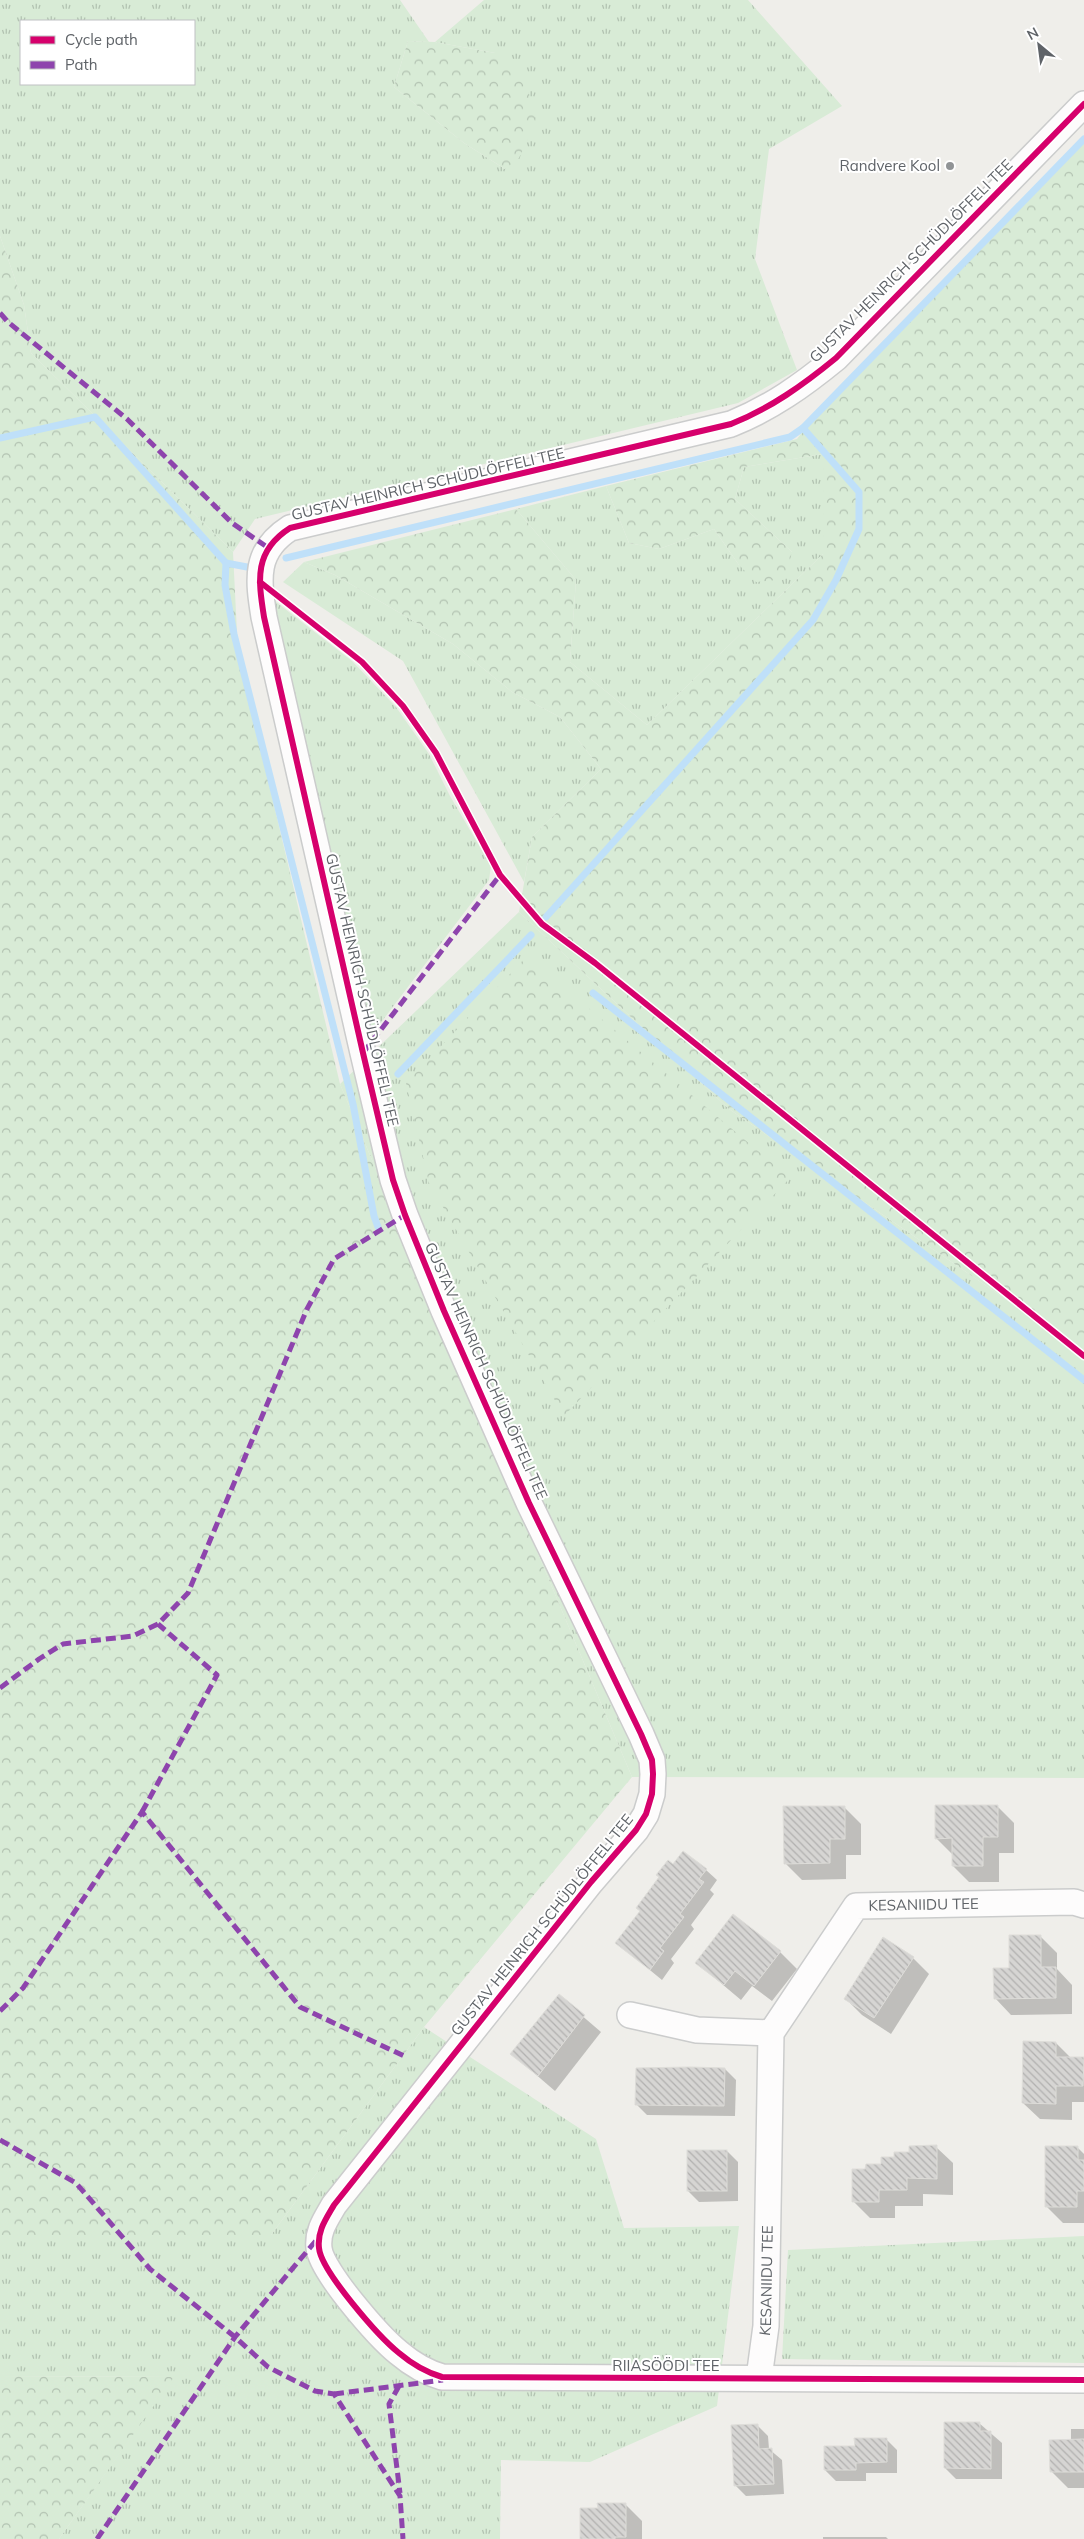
<svg xmlns="http://www.w3.org/2000/svg" width="1084" height="2539" font-family="Mulish,sans-serif">
	<style>
		.grass { fill: url(#grass-tufts); fill-rule: evenodd }
		.forest { fill: url(#forest-crowns) }
		.shadow { fill: #0003 }
		.lines { fill: none; stroke-linecap: round; stroke-linejoin: round }
		.stream { stroke: #bfe0f9; stroke-width: 7 }
		.building { fill: url(#building-back-hatch); stroke: #deddd9 }
		.minor-casing { stroke: #cbcccc; stroke-width: 28 }
		.minor { stroke: #fdfcfc; stroke-width: 25 }
		.quiet { stroke: #8e44ad; stroke-width: 5; stroke-dasharray: 10 5; stroke-linecap: butt }
		.cycleway-casing { stroke: #fff; stroke-width: 9 }
		.cycleway { stroke: #d6006c; stroke-width: 6 }
		.poi-dot { fill: #919496; stroke: #fff; stroke-width: 2 }
		.labels { text-anchor: middle; stroke-width: 4; stroke-linejoin: round; paint-order: stroke }
		.poi-label { font-size: 15px; fill: #5f6368; stroke: #fff; text-anchor: end }
		.street-label { font-size: 15px; fill: #5f6368; stroke: #fff }
	</style>
	<defs>
		<pattern id="grass-tufts" width="24" height="20" patternUnits="userSpaceOnUse" patternTransform="scale(1.25)"><rect width="24" height="20" fill="#d8ebd6"/><path d="M3 7l-1-3M5 7V3M7 7l1-3M15 17l-1-3M17 17v-4M19 17l1-3" fill="none" stroke="#b2c2b1"/></pattern>
		<pattern id="forest-crowns" width="20" height="18" patternUnits="userSpaceOnUse" patternTransform="scale(1.25)"><rect width="20" height="18" fill="#d8ebd6"/><path d="M2 6a3 3 0 1 1 6 0M12 15a3 3 0 1 1 6 0" fill="none" stroke="#b2c2b1"/></pattern>
		<pattern id="building-back-hatch" width="6" height="6" patternUnits="userSpaceOnUse" patternTransform="scale(1.25)"><rect width="6" height="6" fill="#d6d5d3"/><path d="M-1 5l2 2M0 0l6 6M5-1l2 2" fill="none" stroke="#b1b0af"/></pattern>
	</defs>
	<rect width="100%" height="100%" fill="#efeeea"/>
	<g class="grass">
		<path d="M 0,0 L 400,0 L 429,42 L 408,41 L 394,87 L 464,143 L 505,169 L 495,53 L 435,42 L 484,0 L 748,0 L 842,106 L 769,149 L 755,259 L 797,370 L 738,403 L 255,519 L 233,552 L 31,353 L 24,305 L 0,236 ZM 21,21 L 194,21 L 194,84 L 21,84 Z"/>
		<polygon points="823,454 823,554 647,725 570,662 576,580 516,509 606,486 629,543 659,549 714,529 739,565 792,552 735,499 744,467"/>
		<polygon points="304,562 335,575 453,644 512,692 560,717 601,769 532,837 524,882 403,661 283,582"/>
		<polygon points="271,598 352,661 396,707 429,754 450,796 491,866 489,880 370,1037"/>
		<polygon points="519,912 729,1109 1084,1353 1084,1778 632,1777 340,1084"/>
		<polygon points="424,2027 596,2139 624,2228 739,2226 717,2406 590,2462 501,2460 500,2539 59,2539 173,2377 0,2376 0,2235 271,2235"/>
		<polygon points="1084,2236 1084,2363 782,2359 788,2250"/>
	</g>
	<g class="forest">
		<polygon points="408,41 435,42 495,53 526,82 536,121 519,158 505,169 464,143 394,87"/>
		<polygon points="1084,141 1084,1353 729,1109 519,912 532,837 601,769 560,717 512,692 453,644 335,575 304,562 516,509 576,580 570,662 647,725 823,554 823,454 744,467 735,499 792,552 785,579 756,582 739,565 714,529 659,549 629,543 606,486 797,439 823,405"/>
		<polygon points="0,236 24,305 31,353 233,552 238,653 340,1084 632,1777 424,2027 271,2235 0,2235"/>
		<polygon points="527,956 790,1178 564,1416 429,1183 406,1083"/>
		<polygon points="0,2376 174,2377 59,2539 0,2539"/>
	</g>
	<g class="shadow">
		<polygon points="997,1806 1014,1823 1014,1853 999,1853 999,1882 969,1882 953,1866 953,1855 936,1838"/>
		<polygon points="844,1807 861,1824 861,1855 846,1855 846,1879 802,1880 785,1863"/>
		<polygon points="673,1866 706,1870 717,1880 710,1890 714,1894 691,1925 694,1929 671,1959 674,1963 662,1980 617,1943"/>
		<polygon points="733,1916 780,1952 797,1969 772,2001 752,1986 741,2000 697,1963"/>
		<polygon points="1040,1936 1057,1953 1057,1969 1072,1985 1072,2014 1011,2015 995,1998 1010,1969"/>
		<polygon points="913,1958 929,1974 891,2034 862,2015 845,1998"/>
		<polygon points="559,1996 601,2032 555,2091 512,2054"/>
		<polygon points="1056,2043 1071,2058 1084,2059 1084,2102 1072,2102 1072,2120 1040,2119 1023,2103"/>
		<polygon points="725,2069 736,2080 735,2116 647,2115 636,2104"/>
		<polygon points="936,2147 953,2163 953,2195 923,2194 923,2206 895,2206 895,2218 870,2218 853,2201 867,2171 910,2153"/>
		<polygon points="1077,2147 1084,2154 1084,2223 1063,2223 1046,2206"/>
		<polygon points="727,2151 738,2162 738,2201 699,2202 688,2191"/>
		<polygon points="979,2423 1002,2443 1002,2479 956,2479 945,2468"/>
		<polygon points="757,2425 768,2436 769,2449 782,2460 784,2494 746,2496 735,2485"/>
		<polygon points="1071,2429 1084,2429 1084,2488 1068,2488 1051,2471 1071,2441"/>
		<polygon points="886,2439 897,2450 897,2473 866,2473 866,2481 836,2481 825,2470 856,2447"/>
		<polygon points="625,2504 642,2521 642,2539 581,2539 599,2509"/>
		<polygon points="823,2537 886,2537 888,2539 823,2539"/>
	</g>
	<g class="lines">
		<g class="stream">
			<polyline points="0,438 95,417 226,563 247,567"/>
			<polyline points="286,558 790,437 803,428 1084,139"/>
			<polyline points="226,563 225,585 234,634 353,1104 374,1216 378,1227"/>
			<polyline points="546,917 813,620 836,580 859,529 859,492 803,428"/>
			<polyline points="593,993 1084,1380"/>
			<polyline points="398,1074 531,935"/>
		</g>
	</g>
	<g class="building">
		<polygon points="935,1805 998,1805 998,1837 983,1837 983,1866 952,1866 952,1838 935,1839"/>
		<polygon points="783,1806 845,1806 845,1839 830,1839 830,1863 784,1864"/>
		<polygon points="683,1851 707,1869 699,1879 704,1882 680,1914 684,1917 660,1948 664,1951 650,1970 615,1943 640,1911 636,1908 659,1877 656,1875 668,1860 673,1864"/>
		<polygon points="733,1914 781,1951 754,1986 735,1971 724,1985 695,1963"/>
		<polygon points="1009,1935 1041,1935 1041,1967 1056,1967 1056,1998 994,1999 993,1968 1009,1968"/>
		<polygon points="883,1937 914,1957 874,2018 844,1999"/>
		<polygon points="559,1994 585,2015 538,2076 510,2054"/>
		<polygon points="1023,2041 1056,2042 1056,2057 1084,2057 1083,2086 1056,2086 1056,2104 1022,2103"/>
		<polygon points="690,2067 725,2068 724,2106 635,2105 636,2068"/>
		<polygon points="937,2145 937,2179 907,2178 907,2190 879,2190 879,2202 852,2202 852,2169 865,2169 866,2164 881,2164 881,2157 894,2157 894,2152 909,2152 909,2146"/>
		<polygon points="1045,2146 1078,2146 1078,2160 1084,2160 1084,2191 1077,2191 1077,2207 1045,2207"/>
		<rect x="687" y="2150" width="40" height="41"/>
		<polygon points="944,2422 980,2422 980,2431 991,2431 991,2469 944,2468"/>
		<polygon points="758,2424 759,2449 772,2448 774,2484 734,2486 731,2425"/>
		<polygon points="854,2438 887,2438 887,2462 856,2463 856,2470 824,2470 824,2446 855,2446"/>
		<polygon points="1084,2439 1084,2472 1050,2472 1049,2440"/>
		<polygon points="597,2503 626,2503 626,2537 615,2537 615,2539 580,2539 580,2508 598,2508"/>
	</g>
	<g class="lines">
		<defs>
			<g id="minor">
				<path d="M 1084,104 L 836,358 C 803,385 771,408 731,424 L 290,528 C 254,551 258,579 264,617 L 363,1053 L 393,1180 L 405,1215 L 444,1311 L 529,1503 L 641,1734 L 652,1760 L 653,1774 L 652,1794 L 646,1814 L 636,1830 L 591,1882 L 334,2205 C 326,2219 317,2231 319,2248 C 321,2271 379,2337 399,2353 C 412,2364 425,2372 442,2377 L 1084,2380"/>
				<polyline points="630,2015 697,2030 771,2033"/>
				<path id="s1" d="M 759,2378 L 766,2326 L 771,2033 L 856,1906 L 1074,1902 L 1084,1905"/>
			</g>
		</defs>
		<use href="#minor" class="minor-casing"/>
		<use href="#minor" class="minor"/>
		<g class="quiet">
			<polyline points="0,313 8,322 127,419 232,523 267,547"/>
			<polyline points="363,1053 500,875"/>
			<polyline points="0,1688 39,1659 63,1644 133,1636 158,1624 188,1593 307,1309 334,1259 405,1215"/>
			<polyline points="142,1812 217,1675 158,1624"/>
			<polyline points="0,2011 23,1988 142,1812 300,2007 404,2056"/>
			<polyline points="0,2140 76,2183 150,2269 235,2337 268,2367 315,2391 334,2394 400,2496 403,2539"/>
			<polyline points="399,2386 389,2404 400,2493"/>
			<polyline points="334,2394 443,2380"/>
			<polyline points="97,2539 235,2337 319,2237"/>
		</g>
		<defs>
			<g id="cycleway">
				<path d="M 1084,104 L 836,358 C 803,385 771,408 731,424 L 290,528 C 254,551 258,579 264,617 L 363,1053 L 393,1180 L 405,1215 L 444,1311 L 529,1503 L 641,1734 L 652,1760 L 653,1774 L 652,1794 L 646,1814 L 636,1830 L 591,1882 L 334,2205 C 326,2219 317,2231 319,2248 C 321,2271 379,2337 399,2353 C 412,2364 425,2372 442,2377 L 1084,2380"/>
				<polyline points="260,582 362,662 403,706 436,753 500,875 542,924 595,963 1084,1356"/>
			</g>
		</defs>
		<use href="#cycleway" class="cycleway-casing"/>
		<use href="#cycleway" class="cycleway"/>
	</g>
	<circle class="poi-dot" cx="950" cy="166" r="5"/>
	<g class="labels">
		<g class="poi-label">
			<text x="940" y="171">Randvere Kool</text>
		</g>
		<g class="street-label">
			<text transform="translate(911 261) rotate(-45)" y="5">GUSTAV HEINRICH SCHÜDLÖFFELI TEE</text>
			<text transform="translate(428 484) rotate(-13)" y="5">GUSTAV HEINRICH SCHÜDLÖFFELI TEE</text>
			<text transform="translate(362 990) rotate(77)" y="5">GUSTAV HEINRICH SCHÜDLÖFFELI TEE</text>
			<text transform="translate(486 1371) rotate(66)" y="5">GUSTAV HEINRICH SCHÜDLÖFFELI TEE</text>
			<text dy="5" stroke="none"><textPath href="#s1" startOffset="566">KESANIIDU TEE</textPath></text>
			<text transform="translate(542 1925) rotate(-51)" y="5">GUSTAV HEINRICH SCHÜDLÖFFELI TEE</text>
			<text dy="5" stroke="none"><textPath href="#s1" startOffset="98">KESANIIDU TEE</textPath></text>
			<text x="666" y="2371">RIIASÖÖDI TEE</text>
		</g>
	</g>
	<rect x="20" y="20" width="175" height="65" fill="#ffffff" stroke="#bfc1c3"/>
	<rect x="30" y="36" width="25" height="8" fill="#d6006c" stroke="#bfc1c3"/>
	<text x="65" y="45" font-size="15" fill="#5f6368">Cycle path</text>
	<rect x="30" y="61" width="25" height="8" fill="#8e44ad" stroke="#bfc1c3"/>
	<text x="65" y="70" font-size="15" fill="#5f6368">Path</text>
	<g transform="translate(1039 45) rotate(331)" stroke="#ffffff" stroke-width="4" paint-order="stroke">
	<path d="M0-4L9 19L0 12L-9 19Z" fill="#5f6368"/>
	<text y="-8" font-size="14" font-weight="bold" text-anchor="middle" fill="#5f6368">N</text>
	</g>
</svg>
